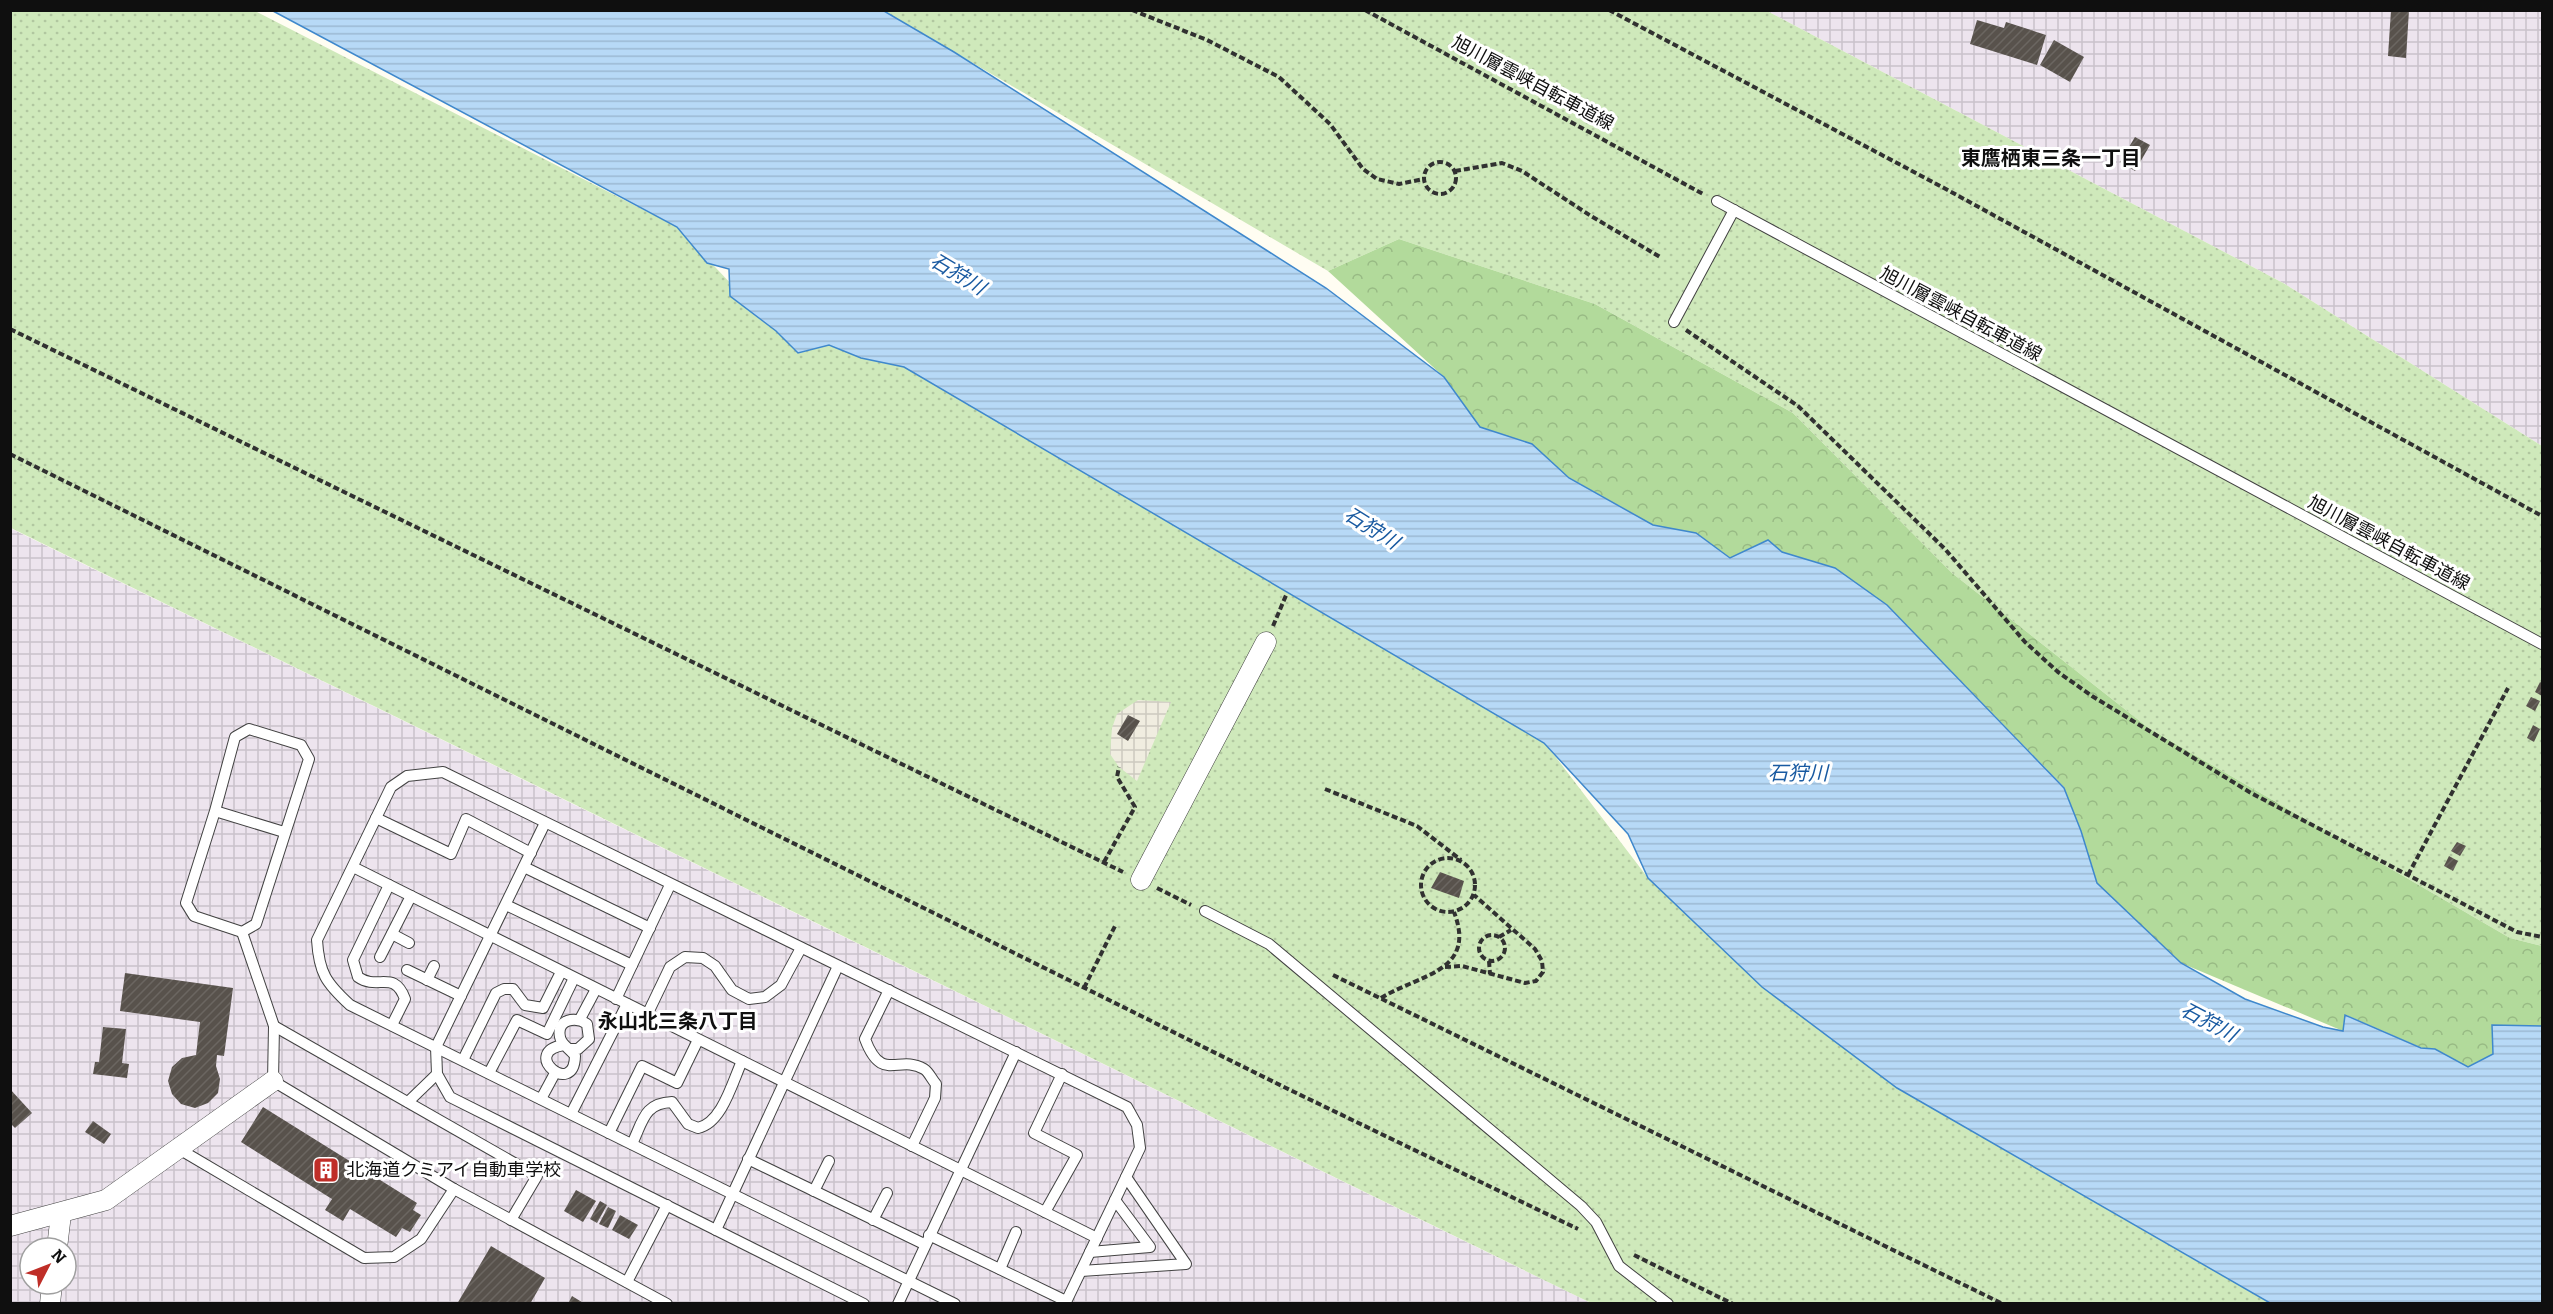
<svg xmlns="http://www.w3.org/2000/svg" width="2553" height="1314" font-family="Bitter,'Noto Sans JP',serif">
	<style>
		.industrial { fill: url(#industrial-grid); fill-rule: evenodd }
		.grass { fill: url(#grass-dots) }
		.forest { fill: url(#forest-crowns) }
		.plaza { fill: url(#plaza-grid) }
		.water { fill: url(#water-rules); stroke: #3f88cc; stroke-width: 1.5 }
		.building { fill: url(#building-hatch) }
		.lines { fill: none; stroke-linecap: round; stroke-linejoin: round }
		.lane-casing { stroke: #424242; stroke-width: 12 }
		.street-casing { stroke: #424242; stroke-width: 21 }
		.path { stroke: #313131; stroke-width: 4; stroke-dasharray: 6 3; stroke-linecap: butt }
		.lane { stroke: #fff; stroke-width: 10 }
		.street { stroke: #fff; stroke-width: 20 }
		.labels { text-anchor: middle; stroke-width: 6; stroke-linejoin: round; paint-order: stroke }
		.street-label { font-size: 18px; fill: #0f0f0f; stroke: #fff }
		.poi-label { font-size: 18px; fill: #0f0f0f; stroke: #fff; text-anchor: start }
		.neighbourhood-label { font-size: 20px; font-weight: bold; fill: #0f0f0f; stroke: #fff }
		.water-label { font-size: 20px; font-style: italic; fill: #195aa1; stroke: #fff }
	</style>
	<defs>
		<pattern id="industrial-grid" width="8" height="8" patternUnits="userSpaceOnUse" patternTransform="scale(1.5)"><rect width="8" height="8" fill="#ede4ee"/><path d="M0 4h8M4 0v8" fill="none" stroke="#cac2cb"/></pattern>
		<pattern id="grass-dots" width="8" height="8" patternUnits="userSpaceOnUse" patternTransform="scale(1.5)"><rect width="8" height="8" fill="#cfe9bb"/><path d="M2 2h.1M6 6h.1" fill="none" stroke="#b1c7a0" stroke-width="1.8" stroke-linecap="round"/></pattern>
		<pattern id="forest-crowns" width="20" height="18" patternUnits="userSpaceOnUse" patternTransform="scale(1.5)"><rect width="20" height="18" fill="#b2da9b"/><path d="M2 6a3 3 0 1 1 6 0M12 15a3 3 0 1 1 6 0" fill="none" stroke="#98ba84"/></pattern>
		<pattern id="plaza-grid" width="8" height="8" patternUnits="userSpaceOnUse" patternTransform="scale(1.5)"><rect width="8" height="8" fill="#f0ede0"/><path d="M0 4h8M4 0v8" fill="none" stroke="#cdcabf"/></pattern>
		<pattern id="water-rules" width="6" height="5" patternUnits="userSpaceOnUse" patternTransform="scale(1.5)"><rect width="6" height="5" fill="#b7d9f6"/><path d="M0 2.5h6" fill="none" stroke="#9cb9d2"/></pattern>
		<pattern id="building-hatch" width="6" height="6" patternUnits="userSpaceOnUse" patternTransform="scale(1.5)"><rect width="6" height="6" fill="#58524c"/><path d="M-1 1l2-2M0 6l6-6M5 7l2-2" fill="none" stroke="#6b6661"/></pattern>
	</defs>
	<rect width="100%" height="100%" fill="#fffdf2"/>
	<g class="industrial">
		<polygon points="1767,11 2542,11 2542,446 2285,284"/>
		<path d="M 10,528 L 12,529 L 1591,1303 L 11,1303 ZM 30,1248 L 66,1248 L 66,1284 L 30,1284 Z"/>
	</g>
	<g class="grass">
		<polygon points="10,11 255,11 677,227 776,331 904,367 1545,743 1648,878 2306,1303 1591,1303 11,528"/>
		<polygon points="884,11 1767,11 2285,284 2542,446 2542,946 2510,938 2150,729 1952,573 1793,413 1595,304 1399,239 1328,271"/>
	</g>
	<polygon class="forest" points="1399,239 1595,304 1793,413 1952,573 2150,729 2510,938 2542,946 2542,1035 2494,1054 2468,1068 2346,1015 2343,1031 2181,963 2097,883 2064,787 1887,605 1730,559 1696,533 1653,525 1480,427 1444,377 1328,271"/>
	<polygon class="plaza" points="1138,700 1171,702 1137,781 1119,767 1110,754 1112,728 1117,714"/>
	<polygon class="water" points="273,11 884,11 954,52 1326,288 1444,377 1480,427 1532,444 1569,478 1653,525 1696,533 1730,558 1768,540 1782,552 1835,568 1887,605 2064,788 2081,831 2097,883 2181,963 2245,999 2323,1027 2343,1031 2345,1015 2421,1048 2435,1049 2468,1067 2493,1054 2492,1025 2542,1026 2542,1303 2270,1303 1897,1088 1762,987 1648,878 1628,834 1544,743 904,367 861,358 829,345 798,353 776,331 730,296 729,269 707,263 677,227"/>
	<g class="building">
		<polygon points="2391,10 2409,10 2406,58 2388,56"/>
		<polygon points="1977,20 2004,28 2006,22 2046,35 2037,65 1970,44"/>
		<polygon points="2054,40 2084,57 2070,82 2040,65"/>
		<polygon points="2135,137 2150,145 2135,171 2120,162"/>
		<polygon points="2540,682 2542,683 2542,696 2535,692"/>
		<polygon points="2531,697 2540,701 2535,711 2526,706"/>
		<polygon points="1128,715 1140,721 1128,741 1117,734"/>
		<polygon points="2533,725 2540,729 2534,742 2527,738"/>
		<polygon points="2457,842 2466,846 2460,856 2451,851"/>
		<polygon points="2449,856 2458,861 2453,871 2444,866"/>
		<polygon points="1440,872 1464,881 1459,898 1431,888"/>
		<polygon points="125,973 233,988 224,1056 217,1055 216,1066 220,1079 218,1093 208,1103 195,1108 181,1104 172,1094 168,1081 172,1067 182,1058 196,1055 200,1022 120,1011"/>
		<polygon points="103,1027 126,1029 122,1063 129,1064 127,1078 93,1074 95,1062 99,1062"/>
		<polygon points="10,1089 32,1113 15,1128 10,1123"/>
		<polygon points="263,1107 417,1203 413,1210 421,1215 410,1232 402,1228 396,1237 350,1209 343,1221 325,1210 332,1199 241,1142"/>
		<polygon points="93,1121 111,1134 104,1144 85,1132"/>
		<polygon points="576,1190 596,1201 583,1222 564,1211"/>
		<polygon points="600,1201 607,1205 597,1223 590,1219"/>
		<polygon points="608,1207 616,1211 608,1228 599,1224"/>
		<polygon points="620,1215 638,1225 629,1239 612,1230"/>
		<polygon points="491,1246 545,1278 530,1304 457,1304"/>
		<polygon points="572,1296 585,1304 568,1304"/>
	</g>
	<g class="lines">
		<defs>
			<g id="lane">
				<polyline points="1717,201 2542,644"/>
				<polyline points="1674,322 1734,210"/>
				<polyline points="215,811 186,903 194,916 242,932 256,924 309,759 301,745 249,729 235,737 215,811 284,832"/>
				<polyline points="376,818 451,854 466,819 531,853"/>
				<polyline points="545,823 436,1047 437,1074 450,1097 864,1304"/>
				<polyline points="353,867 1097,1238"/>
				<polyline points="524,867 650,928"/>
				<path d="M 389,885 L 353,960 L 358,977 C 378,991 394,969 405,999 L 392,1025"/>
				<polyline points="506,905 632,965"/>
				<polyline points="1205,911 1269,944 1581,1206 1596,1222 1619,1266 1668,1304"/>
				<polyline points="242,932 274,1026 273,1081 454,1189 667,1304"/>
				<polyline points="392,934 409,943"/>
				<polyline points="380,957 411,896"/>
				<polyline points="407,970 461,996"/>
				<polyline points="427,980 434,966"/>
				<path d="M 889,990 L 865,1039 C 882,1084 898,1054 924,1069 C 929,1072 932,1080 936,1084 L 935,1098 L 912,1146"/>
				<polyline points="616,999 670,885"/>
				<polyline points="647,1015 670,967 685,957 703,958 715,966 732,990 749,999 765,997 781,985 801,948"/>
				<polyline points="580,1019 596,989"/>
				<polyline points="274,1026 537,1176 511,1220"/>
				<path d="M 564,1045 C 519,1052 574,1099 575,1056 C 571,1049 561,1045 560,1037 C 556,1019 576,1016 587,1024 L 589,1039 L 578,1049 L 571,1049"/>
				<polyline points="463,1060 496,993 504,989 513,989 525,1005 543,1008 561,972"/>
				<polyline points="489,1073 517,1020 547,1034 574,978"/>
				<polyline points="541,1099 555,1073"/>
				<polyline points="408,1102 437,1074"/>
				<polyline points="571,1114 627,1004"/>
				<polyline points="609,1133 642,1066 677,1083 698,1040"/>
				<path d="M 632,1144 C 643,1121 644,1103 672,1102 L 688,1124 L 698,1128 C 722,1123 732,1083 742,1061"/>
				<polyline points="179,1149 364,1258 394,1257 421,1239 454,1189"/>
				<polyline points="748,1159 924,1244"/>
				<polyline points="814,1191 829,1161"/>
				<polyline points="1045,1212 1077,1155 1034,1133 1062,1074"/>
				<polyline points="873,1220 887,1193"/>
				<polyline points="716,1230 838,966"/>
				<polyline points="929,1235 1066,1301"/>
				<polyline points="1090,1252 1150,1247 1115,1200"/>
				<polyline points="1000,1269 1016,1232"/>
				<polyline points="1081,1271 1186,1264 1126,1177"/>
				<polyline points="627,1282 667,1205"/>
				<polyline points="898,1304 1016,1052"/>
				<path d="M 955,1304 L 350,1005 C 326,983 319,973 317,940 L 391,787 L 407,776 L 443,772 L 1127,1107 L 1137,1125 L 1140,1148 L 1065,1304"/>
			</g>
			<g id="street">
				<polyline points="1141,880 1266,642"/>
				<polyline points="10,1226 106,1200 273,1081"/>
				<polyline points="57,1248 61,1214"/>
				<polyline points="50,1304 52,1284"/>
			</g>
		</defs>
		<use href="#lane" class="lane-casing"/>
		<use href="#street" class="street-casing"/>
		<g class="path">
			<polyline points="1132,10 1207,40 1279,77 1330,124 1363,169 1377,179 1399,184 1424,179"/>
			<polyline points="1365,10 1703,194"/>
			<polyline points="1609,10 1944,188 2542,516"/>
			<circle cx="1440" cy="178" r="16"/>
			<polyline points="1455,171 1502,163 1522,171 1591,216 1660,257"/>
			<polyline points="10,329 1123,872"/>
			<polyline points="1686,330 1798,406 1945,549 2025,642 2058,672 2092,696 2251,793 2517,932 2542,937"/>
			<polyline points="10,454 1286,1088 1578,1229"/>
			<polyline points="1273,626 1287,593"/>
			<polyline points="1325,789 1417,826 1461,860"/>
			<circle cx="1448" cy="885" r="27"/>
			<polyline points="1104,862 1135,807 1117,777 1119,767"/>
			<polyline points="2408,875 2508,688"/>
			<polyline points="1157,888 1191,905"/>
			<circle cx="1492" cy="948" r="13"/>
			<polyline points="1499,937 1511,930"/>
			<polyline points="1489,961 1490,974"/>
			<polyline points="1445,967 1462,966 1525,983 1536,981 1543,972 1542,961 1535,949 1474,895"/>
			<polyline points="1333,975 2003,1304"/>
			<polyline points="1084,988 1115,926"/>
			<path d="M 1381,998 C 1420,974 1477,972 1454,912"/>
			<polyline points="1634,1255 1733,1304"/>
		</g>
		<use href="#lane" class="lane"/>
		<use href="#street" class="street"/>
	</g>
	<defs>
		<symbol id="building-square" viewBox="-11 -11 22 22"><rect x="-9" y="-9" width="18" height="18" rx="4" fill="#bf2e28" stroke="#fff"/><path d="M-4-6H4V6H1V3H-1V6H-4ZM-2.5-4.3h1.7v1.8h-1.7ZM.8-4.3h1.7v1.8H.8ZM-2.5-1h1.7V.8h-1.7ZM.8-1h1.7V.8H.8Z" fill="#fff"/></symbol>
	</defs>
	<g fill-rule="evenodd">
		<use href="#building-square" x="311" y="1155" width="30" height="30"/>
	</g>
	<g class="labels">
		<g class="street-label">
			<text transform="translate(1533 83) rotate(28)" y="6">旭川層雲峡自転車道線</text>
			<text transform="translate(1961 314) rotate(28)" y="6">旭川層雲峡自転車道線</text>
			<text transform="translate(2389 543) rotate(28)" y="6">旭川層雲峡自転車道線</text>
		</g>
		<g class="poi-label">
			<text x="346" y="1176">北海道クミアイ自動車学校</text>
		</g>
		<g class="neighbourhood-label">
			<text x="2051" y="165">東鷹栖東三条一丁目</text>
			<text x="678" y="1028">永山北三条八丁目</text>
		</g>
		<g class="water-label">
			<text transform="translate(958 274) rotate(31)" y="7">石狩川</text>
			<text transform="translate(1372 528) rotate(32)" y="7">石狩川</text>
			<text x="1798" y="780">石狩川</text>
			<text transform="translate(2209 1022) rotate(28)" y="7">石狩川</text>
		</g>
	</g>
	<rect width="2553" height="1314" fill="none" stroke="#0f0f0f" stroke-width="24"/>
	<g transform="translate(48 1266) rotate(48)"><circle r="28" fill="#ffffff" stroke="#9f9f9f" stroke-width="1.5"/>
	<path d="M0-4.5L10 22L0 15L-10 22Z" fill="#bf2e28"/>
	<text y="-9" font-size="16" font-weight="bold" text-anchor="middle" fill="#0f0f0f">N</text>
	</g>
</svg>
